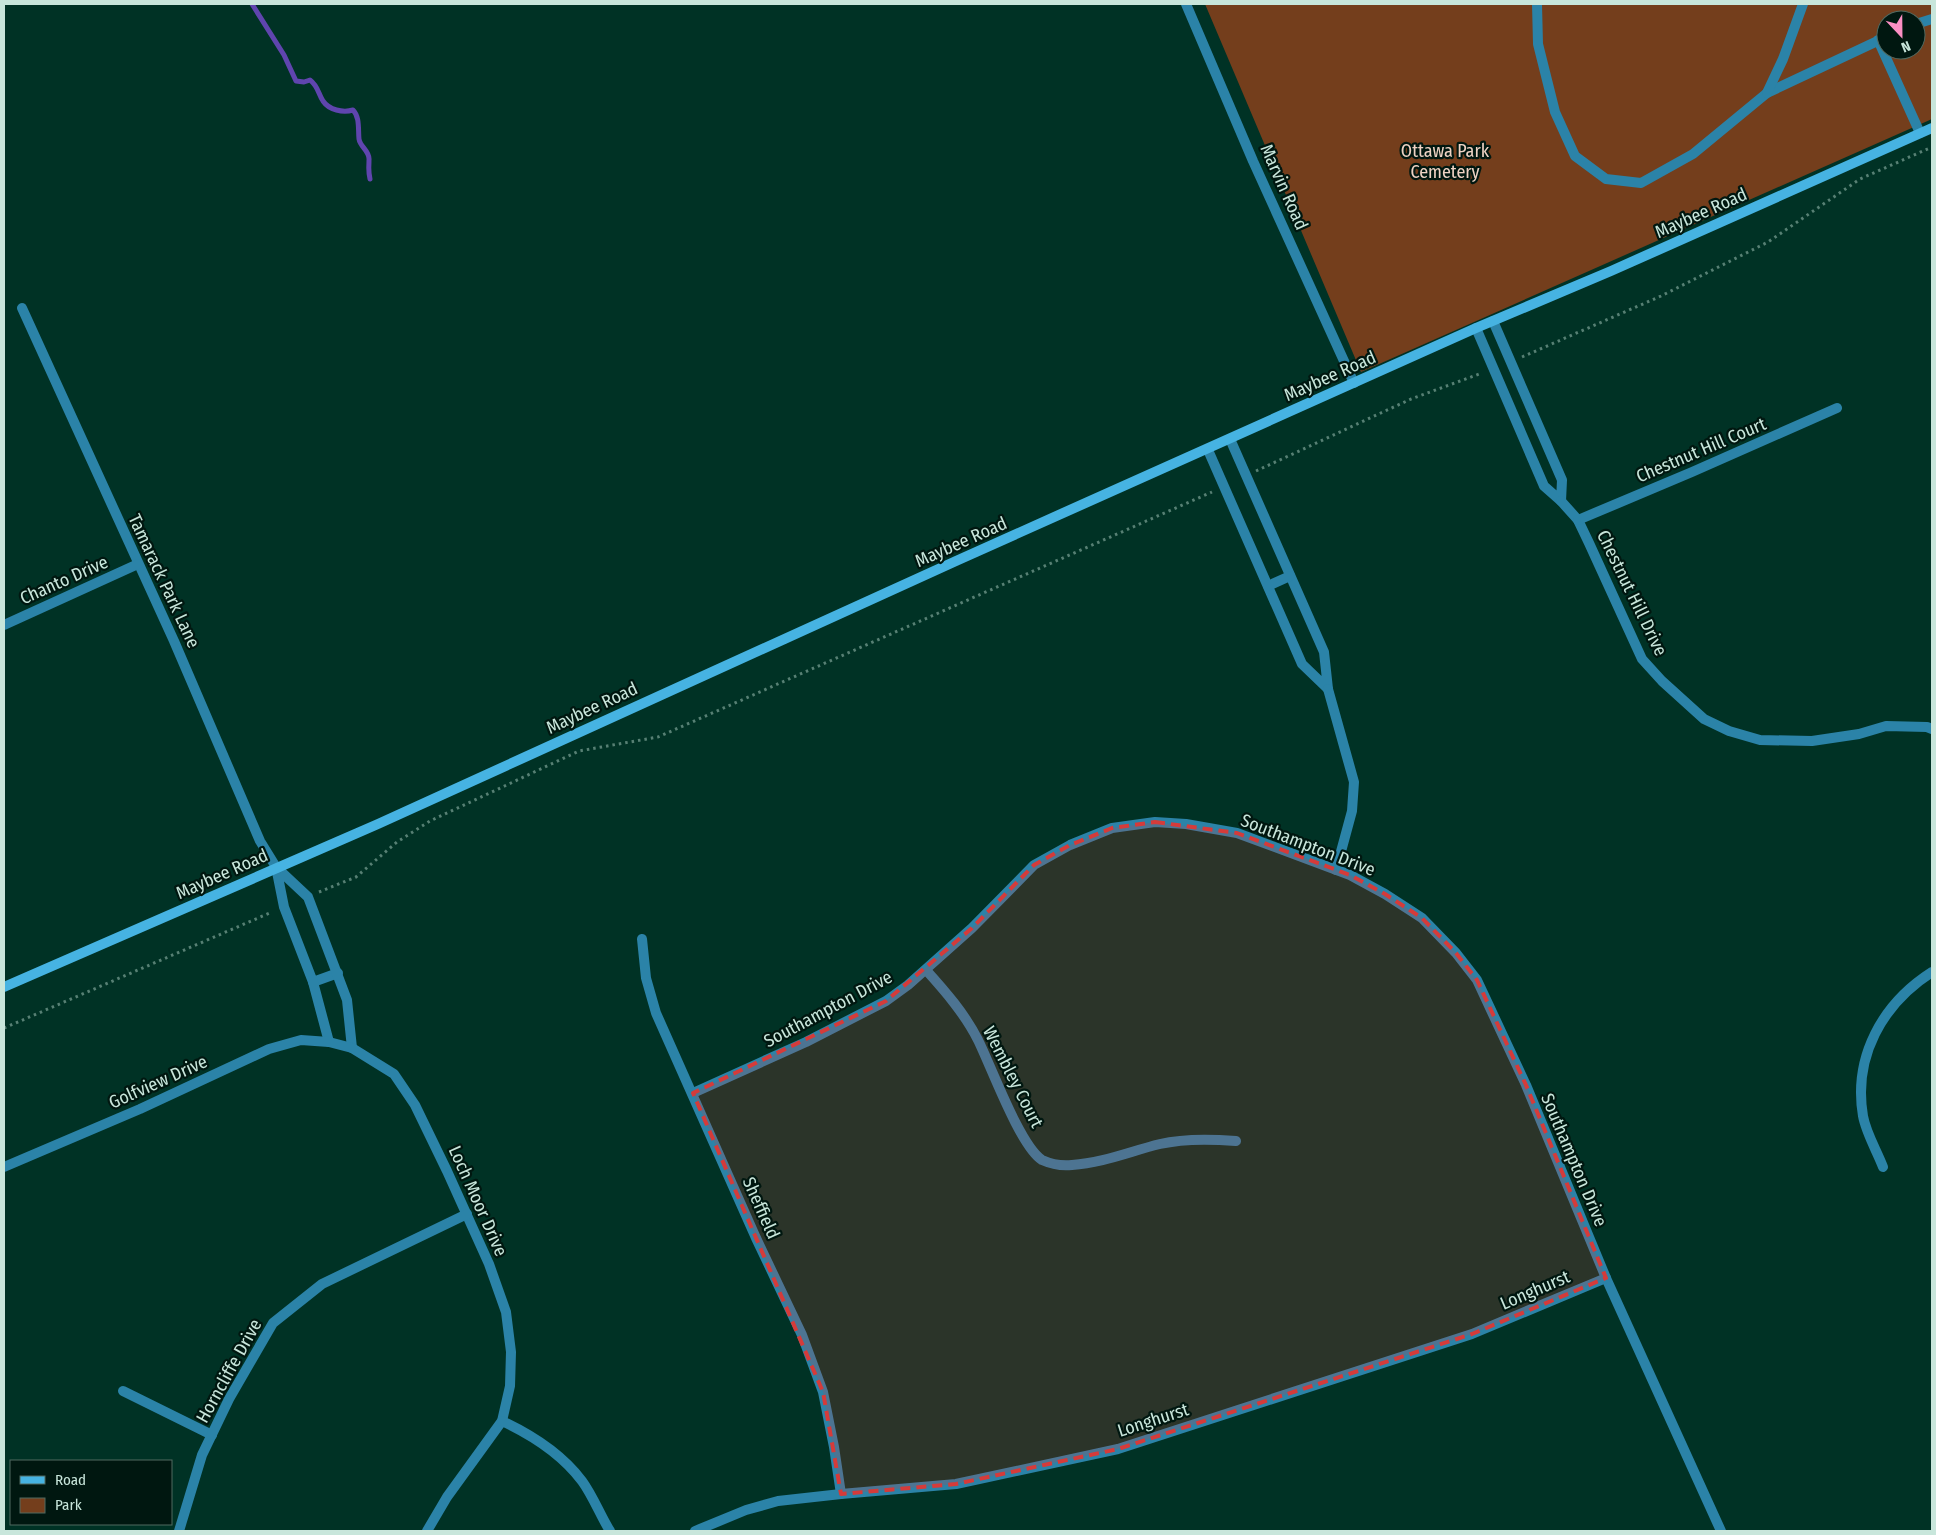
<svg xmlns="http://www.w3.org/2000/svg" width="1936" height="1535" font-family="'Fira Sans Condensed',sans-serif">
	<style>
		.green { fill: #743e1c; fill-rule: evenodd }
		.lines { fill: none; stroke-linecap: round; stroke-linejoin: round }
		.stream { stroke: #5f45ae; stroke-width: 5 }
		.path { stroke: #578074; stroke-width: 3; stroke-dasharray: 2.5 4; stroke-linecap: butt }
		.service { stroke: #2b83a8; stroke-width: 10 }
		.minor { stroke: #2b83a8; stroke-width: 10 }
		.secondary { stroke: #46b3e2; stroke-width: 10 }
		.marked { fill: #d53b3a; fill-opacity: 0.2; stroke: #d53b3a; stroke-width: 4; stroke-dasharray: 10 6; stroke-linejoin: round }
		.labels { text-anchor: middle; stroke-width: 4.5; stroke-linejoin: round; paint-order: stroke }
		.park-label { font-size: 18px; fill: #efd3c4; stroke: #001710 }
		.street-label { font-size: 18px; fill: #c8e6db; stroke: #001710 }
	</style>
	<rect width="100%" height="100%" fill="#003225"/>
	<path class="green" d="M 1205,4 L 1932,4 L 1932,119 L 1361,372 ZM 1886,20 L 1916,20 L 1916,50 L 1886,50 Z"/>
	<g class="lines">
		<path class="stream" d="M 252,4 L 284,55 L 296,81 L 304,82 L 310,80 C 318,86 318,93 323,101 C 329,110 343,113 353,110 C 360,117 358,130 359,139 C 360,147 370,151 369,160 C 369,168 368,170 370,179"/>
		<g class="path">
			<polyline points="1522,357 1661,296 1768,242 1860,179 1932,147"/>
			<polyline points="1256,471 1411,399 1482,373"/>
			<polyline points="319,892 356,877 397,842 430,821 579,751 658,737 1212,492"/>
			<polyline points="4,1028 272,912"/>
		</g>
		<g class="service">
			<polyline points="1537,4 1538,44 1555,112 1575,156 1606,179 1641,183 1693,154 1767,93 1886,37"/>
			<polyline points="1916,24 1932,19"/>
			<polyline points="1878,40 1920,133"/>
			<polyline points="1767,93 1783,59 1803,4"/>
		</g>
		<g class="minor">
			<polyline points="1186,4 1253,161 1354,383"/>
			<polyline points="22,308 174,641 260,841 276,867"/>
			<polyline points="1476,328 1544,486 1561,501 1562,480 1493,321"/>
			<polyline points="1208,450 1302,664 1328,689 1324,652 1230,439"/>
			<polyline points="1561,501 1578,520 1589,543 1642,659 1662,681 1704,719 1729,731 1760,740 1812,741 1859,734 1886,726 1927,727 1932,729"/>
			<polyline points="1578,520 1692,472 1837,408"/>
			<polyline points="1268,586 1290,576"/>
			<polyline points="4,625 138,564"/>
			<polyline points="1328,689 1354,782 1352,811 1336,870"/>
			<polyline points="642,939 646,978 656,1013 756,1238 802,1335 823,1392 834,1447 841,1494"/>
			<path d="M 926,970 C 945,991 965,1014 978,1040 C 991,1066 1020,1146 1042,1160 C 1051,1164 1063,1166 1072,1165 C 1103,1163 1131,1151 1160,1144 C 1185,1138 1211,1139 1236,1141"/>
			<polyline points="313,982 338,973"/>
			<polyline points="329,1042 313,982 284,907 276,867 308,897 347,1000 352,1048"/>
			<polyline points="693,1093 806,1042 886,1001 908,985 972,928 1034,865 1070,845 1112,828 1155,822 1186,824 1237,833 1350,875 1385,894 1422,918 1456,953 1477,980 1526,1085 1606,1278 1721,1531"/>
			<polyline points="4,1167 140,1109 269,1049 301,1040 329,1042 352,1048 394,1074 415,1105 447,1171 489,1264 506,1312 511,1352 510,1386 502,1421 447,1497 427,1531"/>
			<path d="M 1883,1167 C 1877,1151 1866,1133 1863,1116 C 1853,1057 1882,1004 1932,972"/>
			<polyline points="123,1391 212,1435"/>
			<path d="M 502,1421 C 532,1435 561,1453 582,1481 C 593,1496 600,1515 610,1531"/>
			<polyline points="179,1531 202,1455 229,1399 273,1323 322,1284 467,1214"/>
			<polyline points="695,1531 746,1510 778,1501 841,1494 956,1484 1118,1449 1472,1334 1606,1278"/>
		</g>
		<polyline class="secondary" points="4,987 378,824 956,561 1476,328 1611,271 1932,128"/>
	</g>
	<path class="marked" d="M 1155,822 L 1237,833 L 1350,875 L 1385,894 L 1422,918 L 1456,953 L 1477,980 L 1526,1085 L 1606,1278 L 1472,1334 L 1118,1449 L 956,1484 L 841,1494 L 823,1392 L 693,1093 L 886,1001 L 972,928 L 1034,865 L 1070,845 L 1112,828 Z"/>
	<g class="labels">
		<g class="park-label">
			<text x="1445" y="157">Ottawa Park<tspan x="1445" dy="21">Cemetery</tspan></text>
		</g>
		<g class="street-label">
			<text transform="translate(1284 187) rotate(66)" y="6">Marvin Road</text>
			<text transform="translate(1701 213) rotate(-24)" y="6">Maybee Road</text>
			<text transform="translate(1330 376) rotate(-24)" y="6">Maybee Road</text>
			<text transform="translate(1701 450) rotate(-23)" y="6">Chestnut Hill Court</text>
			<text transform="translate(961 542) rotate(-24)" y="6">Maybee Road</text>
			<text transform="translate(64 580) rotate(-24)" y="6">Chanto Drive</text>
			<text transform="translate(164 581) rotate(65)" y="6">Tamarack Park Lane</text>
			<text transform="translate(1632 593) rotate(64)" y="6">Chestnut Hill Drive</text>
			<text transform="translate(592 708) rotate(-25)" y="6">Maybee Road</text>
			<text transform="translate(1308 845) rotate(21)" y="6">Southampton Drive</text>
			<text transform="translate(222 874) rotate(-24)" y="6">Maybee Road</text>
			<text transform="translate(828 1009) rotate(-28)" y="6">Southampton Drive</text>
			<text transform="translate(1013 1077) rotate(63)" y="6">Wembley Court</text>
			<text transform="translate(158 1082) rotate(-24)" y="6">Golfview Drive</text>
			<text transform="translate(1574 1160) rotate(67)" y="6">Southampton Drive</text>
			<text transform="translate(478 1201) rotate(66)" y="6">Loch Moor Drive</text>
			<text transform="translate(761 1208) rotate(66)" y="6">Sheffield</text>
			<text transform="translate(1535 1290) rotate(-23)" y="6">Longhurst</text>
			<text transform="translate(229 1371) rotate(-61)" y="6">Horncliffe Drive</text>
			<text transform="translate(1153 1420) rotate(-18)" y="6">Longhurst</text>
		</g>
	</g>
	<rect width="1936" height="1535" fill="none" stroke="#c8e6db" stroke-width="10"/>
	<rect x="10" y="1460" width="162" height="65" fill="#001710" stroke="#506a61"/>
	<rect x="20" y="1476" width="25" height="8" fill="#46b3e2" stroke="#506a61"/>
	<text x="55" y="1485" font-size="15" fill="#c8e6db">Road</text>
	<rect x="20" y="1498" width="25" height="15" fill="#743e1c" stroke="#506a61"/>
	<text x="55" y="1510" font-size="15" fill="#c8e6db">Park</text>
	<g transform="translate(1901 35) rotate(158)"><circle r="24" fill="#001710" stroke="#506a61"/>
	<path d="M0-4L9 19L0 12L-9 19Z" fill="#fb8fc4"/>
	<text y="-8" font-size="14" font-weight="bold" text-anchor="middle" fill="#c8e6db">N</text>
	</g>
</svg>
